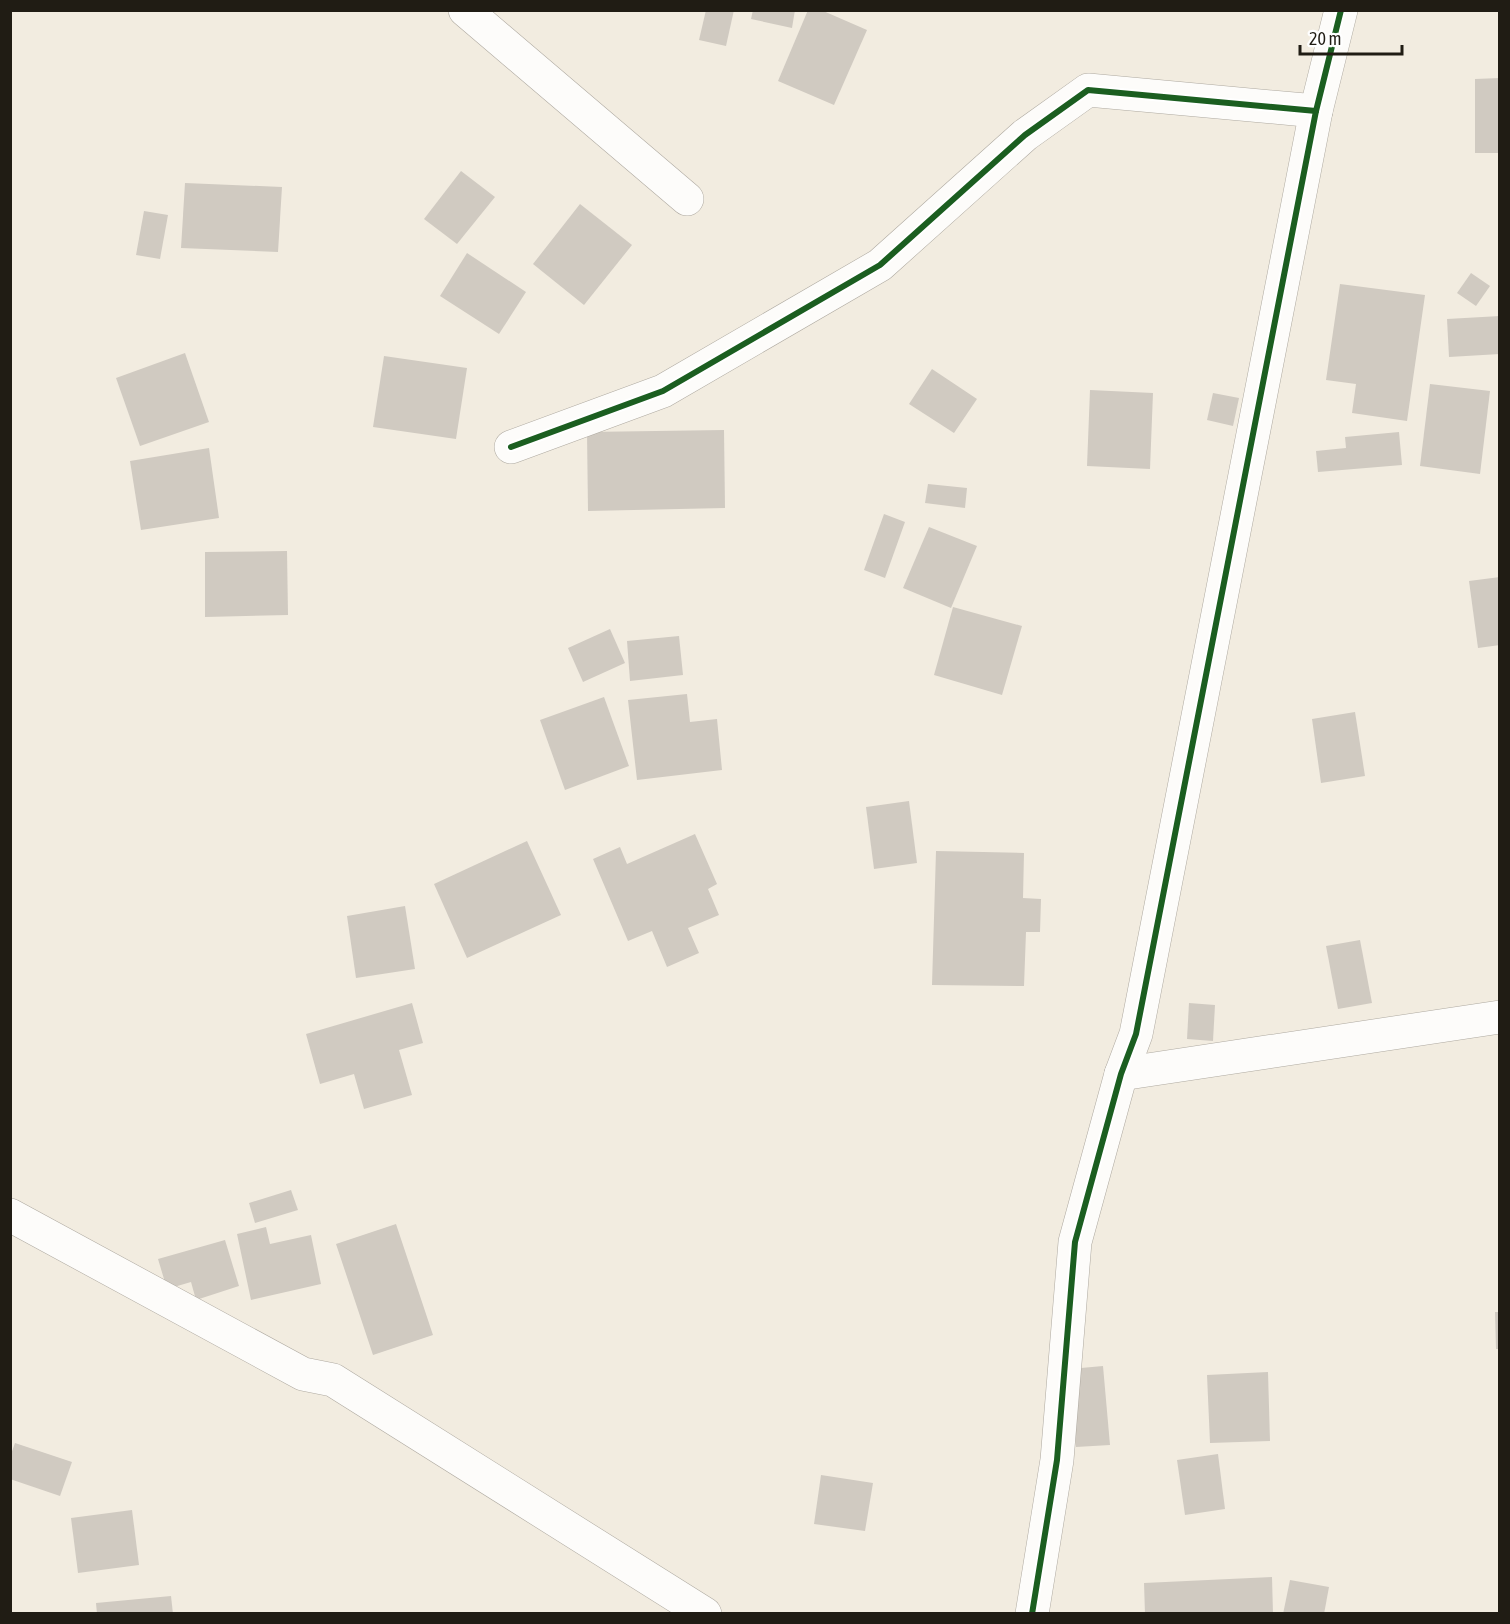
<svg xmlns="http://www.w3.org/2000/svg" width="1510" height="1624" font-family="'Asap Condensed',sans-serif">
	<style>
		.building { fill: #d0cac1 }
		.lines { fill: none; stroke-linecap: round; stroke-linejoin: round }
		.street-casing { stroke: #aea9a0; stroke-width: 34 }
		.street { stroke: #fdfcfa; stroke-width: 33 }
		.cycleway-casing { stroke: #fff; stroke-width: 10 }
		.cycleway { stroke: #1b5e20; stroke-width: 6 }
	</style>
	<rect width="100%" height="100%" fill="#f2ece0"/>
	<g class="building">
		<polygon points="706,10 734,10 726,46 699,40"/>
		<polygon points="753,10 795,10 792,28 751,19"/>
		<polygon points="808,10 821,10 867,30 834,105 778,81"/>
		<polygon points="1500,78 1500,153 1475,153 1475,79"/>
		<polygon points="461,171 495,197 457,244 424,219"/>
		<polygon points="185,183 282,187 278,252 181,248"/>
		<polygon points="580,204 632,245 584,305 533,264"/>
		<polygon points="144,211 168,215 160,259 136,255"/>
		<polygon points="467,253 526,292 499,334 440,296"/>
		<polygon points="1471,273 1490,286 1476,306 1457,293"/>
		<polygon points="1340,284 1425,295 1407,421 1352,413 1356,384 1326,380"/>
		<polygon points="1500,316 1500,354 1449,357 1447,319"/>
		<polygon points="185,353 209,422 140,446 116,378"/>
		<polygon points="384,356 467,368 456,439 373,427"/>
		<polygon points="932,369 977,399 954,433 909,404"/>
		<polygon points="1430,384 1490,391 1480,474 1420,466"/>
		<polygon points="1090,390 1153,393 1150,469 1087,466"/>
		<polygon points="1213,393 1239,398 1233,426 1207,420"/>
		<polygon points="724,430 725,508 588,511 587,432"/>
		<polygon points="1399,432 1402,465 1318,472 1316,451 1346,448 1345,437"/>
		<polygon points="209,448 219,518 141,530 130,461"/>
		<polygon points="928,484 967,488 965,508 925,503"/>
		<polygon points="884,514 905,522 885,578 864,570"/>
		<polygon points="929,527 977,546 951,608 903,588"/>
		<polygon points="287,551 288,615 205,617 205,552"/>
		<polygon points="1500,577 1500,645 1478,648 1469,581"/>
		<polygon points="953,607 1022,626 1002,695 934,675"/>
		<polygon points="610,629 625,663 583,682 568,648"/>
		<polygon points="679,636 683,675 630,681 627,641"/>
		<polygon points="687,694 690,722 717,719 722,770 637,780 628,700"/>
		<polygon points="604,697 629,766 565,790 540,720"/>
		<polygon points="1355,712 1365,776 1321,783 1312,719"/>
		<polygon points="909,801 917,863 874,869 866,807"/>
		<polygon points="695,834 717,884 708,889 719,915 688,928 699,953 667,967 652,931 628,941 593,859 620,847 627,864"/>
		<polygon points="527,841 561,915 467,958 434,884"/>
		<polygon points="936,851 1024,853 1023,898 1041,899 1040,932 1026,932 1024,986 932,985"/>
		<polygon points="405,906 415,969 356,978 347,916"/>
		<polygon points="1360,940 1372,1003 1338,1009 1326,946"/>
		<polygon points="412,1003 423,1043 399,1050 412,1095 364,1109 354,1074 320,1084 306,1034"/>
		<polygon points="1189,1003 1215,1005 1213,1041 1187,1039"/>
		<polygon points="291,1190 298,1210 255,1223 249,1203"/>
		<polygon points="396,1224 433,1335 373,1355 336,1244"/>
		<polygon points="266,1227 270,1244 311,1235 321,1284 251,1300 237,1234"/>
		<polygon points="225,1240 239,1286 196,1300 191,1282 167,1289 158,1259"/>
		<polygon points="1495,1312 1500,1312 1500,1349 1496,1349"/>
		<polygon points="1103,1366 1110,1445 1076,1447 1070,1369"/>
		<polygon points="1268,1372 1270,1441 1210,1443 1207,1375"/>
		<polygon points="15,1443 72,1462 60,1496 10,1479 10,1457"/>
		<polygon points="1218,1454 1225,1509 1185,1515 1177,1460"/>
		<polygon points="821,1475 873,1483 865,1531 814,1524"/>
		<polygon points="132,1510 139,1565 78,1573 71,1518"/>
		<polygon points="1272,1577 1273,1614 1145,1614 1144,1583"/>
		<polygon points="1290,1580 1329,1587 1324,1614 1283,1614"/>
		<polygon points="171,1596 173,1614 97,1614 96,1603"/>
	</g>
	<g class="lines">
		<defs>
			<g id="street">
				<polyline points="465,10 687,199"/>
				<polyline points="511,447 663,391 880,265 1025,135 1088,90 1316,111"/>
				<polyline points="1121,1074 1500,1017"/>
				<polyline points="10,1215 303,1374 333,1380 705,1614"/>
				<polyline points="1032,1614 1057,1460 1075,1242 1121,1074 1136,1034 1316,111 1341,10"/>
			</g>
		</defs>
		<use href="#street" class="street-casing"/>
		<use href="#street" class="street"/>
		<defs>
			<g id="cycleway">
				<polyline points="511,447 663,391 880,265 1025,135 1088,90 1316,111"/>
				<polyline points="1032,1614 1057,1460 1075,1242 1121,1074 1136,1034 1316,111 1341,10"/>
			</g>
		</defs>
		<use href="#cycleway" class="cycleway-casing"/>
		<use href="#cycleway" class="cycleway"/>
	</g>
	<rect width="1510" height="1624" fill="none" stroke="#201c14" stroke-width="24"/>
	<path d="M1300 45v9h102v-9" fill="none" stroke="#201c14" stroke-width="3"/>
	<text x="1309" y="45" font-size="18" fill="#201c14" stroke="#ffffff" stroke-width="4.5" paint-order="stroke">20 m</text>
</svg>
